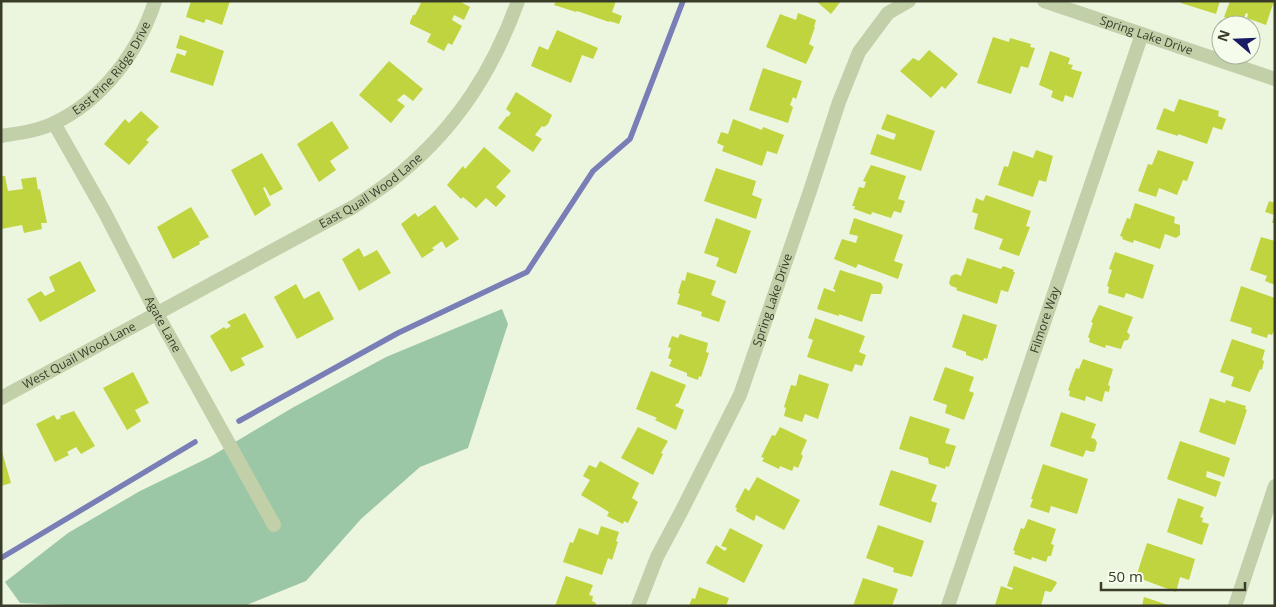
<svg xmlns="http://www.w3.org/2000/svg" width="1276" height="607" font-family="'Open Sans',sans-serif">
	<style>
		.green { fill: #9cc7a6 }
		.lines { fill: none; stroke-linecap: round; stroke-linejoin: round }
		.stream { stroke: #7a7eb7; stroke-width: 5.5 }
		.building { fill: #c0d43f }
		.minor { stroke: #c2d0a9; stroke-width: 14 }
		.labels { text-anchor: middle; stroke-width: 4; stroke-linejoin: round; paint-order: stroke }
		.street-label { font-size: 12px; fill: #383c29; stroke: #f5fcec }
	</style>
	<rect width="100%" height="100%" fill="#ecf6df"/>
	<polygon class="green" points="502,309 508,324 468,448 420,467 361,519 306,581 244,606 88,606 20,603 5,582 68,533 140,491 210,457 292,408 386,357"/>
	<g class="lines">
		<g class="stream">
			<polyline points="239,421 398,333 527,272 593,171 630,139 683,1"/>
			<polyline points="1,558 195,442"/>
		</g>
	</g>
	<g class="building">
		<polygon points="191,1 230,1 222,25 206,19 204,23 186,17"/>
		<polygon points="417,1 459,1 470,7 464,20 454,15 452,20 462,26 452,45 448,43 444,51 427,42 431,34 410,24 410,22 413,15 415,15 421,3"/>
		<polygon points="556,1 616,1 612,12 622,16 619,24 609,21 609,22 577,11 576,12 554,5"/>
		<polygon points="816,1 841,1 831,14"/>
		<polygon points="1181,1 1220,1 1216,14 1181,3"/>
		<polygon points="1230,1 1274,1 1266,25 1247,18 1248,14 1246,13 1242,23 1224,17"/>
		<polygon points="798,13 816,20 814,27 815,27 809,44 814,47 806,64 766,47 780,14 796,20"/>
		<polygon points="557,30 598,48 593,59 582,55 571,83 531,66 539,46 548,50"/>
		<polygon points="180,35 224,51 213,86 170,72 177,53 185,56 187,51 176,48"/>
		<polygon points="993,37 1009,42 1010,38 1031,44 1030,47 1035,48 1028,68 1021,66 1011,94 977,83"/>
		<polygon points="929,50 958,74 945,89 942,86 931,98 900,71 913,58 919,61"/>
		<polygon points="1050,51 1070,58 1068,64 1073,65 1071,69 1082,72 1073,98 1065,95 1063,102 1051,97 1053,91 1039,85"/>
		<polygon points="389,61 423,89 413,101 404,94 397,100 405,106 391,123 359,95"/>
		<polygon points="763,68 802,81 796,99 793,97 790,105 793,107 788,123 749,110"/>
		<polygon points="516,92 552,115 548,124 544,127 542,126 535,135 542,139 533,152 498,128 507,116 508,117 511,113 506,109"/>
		<polygon points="1179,99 1219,111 1218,116 1226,119 1222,130 1213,127 1207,144 1178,134 1178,136 1156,129 1164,108 1174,112"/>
		<polygon points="141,111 159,127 146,140 149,142 129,165 104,144 125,119 129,123"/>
		<polygon points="887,114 935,131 921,171 870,154 877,134 894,140 896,134 881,129"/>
		<polygon points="733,119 762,130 763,127 784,135 777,154 767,151 762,166 722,151 724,146 717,143 721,132 728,134"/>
		<polygon points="332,121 349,148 330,161 336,170 319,182 297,144"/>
		<polygon points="484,147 511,171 496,187 506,196 496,207 486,198 476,208 463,197 461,199 447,185 463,166 465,169"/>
		<polygon points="1036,150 1053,156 1046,182 1039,180 1033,197 998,185 1004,166 1008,167 1013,151 1033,158"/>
		<polygon points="1158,150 1194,162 1187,181 1183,180 1177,195 1159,188 1156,197 1138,191 1148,164 1152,165"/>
		<polygon points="262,153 283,189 270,196 265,187 263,188 271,205 255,216 231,170"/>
		<polygon points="871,165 906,176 898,199 905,201 901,213 894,211 891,218 872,212 871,215 854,209 855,206 852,206 859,187 864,188 866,182 863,181"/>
		<polygon points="716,168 756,181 752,195 762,199 756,219 704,201"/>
		<polygon points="1,176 5,176 8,191 23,189 21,179 36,177 38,190 40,189 47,223 41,223 42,229 24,233 22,225 1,229"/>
		<polygon points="986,195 1031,211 1026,226 1030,227 1019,256 999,249 1003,239 974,229 978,214 972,212 976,198 983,201"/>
		<polygon points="1269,201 1275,203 1275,223 1272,223 1274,215 1265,212"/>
		<polygon points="1135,203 1175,217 1174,223 1180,225 1180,235 1176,238 1165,234 1160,249 1134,240 1133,243 1122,239 1123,237 1120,236 1127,218 1130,219"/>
		<polygon points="435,205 459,239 446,248 442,241 432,248 434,250 422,258 401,224 415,213 418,217"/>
		<polygon points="191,207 209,237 199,242 200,244 173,259 157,227"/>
		<polygon points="716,218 751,231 736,274 716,266 719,258 704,253"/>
		<polygon points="854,218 903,235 894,261 903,264 898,279 858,264 856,268 834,259 842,239 856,243 858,236 849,234"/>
		<polygon points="1261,237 1275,241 1275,285 1265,281 1267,276 1250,270"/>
		<polygon points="359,248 364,257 377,250 391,273 359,291 342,259"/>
		<polygon points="1115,252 1154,265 1143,299 1126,293 1124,298 1108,293 1109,287 1107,286 1112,270 1109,269"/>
		<polygon points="967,258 1001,269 1003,266 1014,270 1013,272 1015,272 1008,292 1001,290 997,304 956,290 957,288 951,286 949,283 951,276 956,274 961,276"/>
		<polygon points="80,261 96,291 40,322 27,299 41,291 45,296 55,291 49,277"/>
		<polygon points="840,270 881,283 883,287 881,294 871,294 862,322 839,314 839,316 817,309 824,288 835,292 835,290 833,289"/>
		<polygon points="687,272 716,281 711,295 726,301 719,322 701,316 702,312 677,304 680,294 678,293 682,280 685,281"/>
		<polygon points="296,284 304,299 319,291 334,319 297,339 274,297"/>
		<polygon points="1241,286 1275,298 1275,329 1272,335 1268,334 1267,338 1251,333 1252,328 1230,321"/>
		<polygon points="1099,305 1133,317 1127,332 1130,335 1128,340 1124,341 1121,349 1106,345 1105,348 1089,342 1090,339 1088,337 1093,323 1091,322"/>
		<polygon points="245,313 264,347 241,358 245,365 231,372 210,336 224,327 226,329 231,326 227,322"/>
		<polygon points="963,314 997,325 987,359 984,358 983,361 966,355 966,352 952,347"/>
		<polygon points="815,318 865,336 859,352 866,355 862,366 855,364 852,372 807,357 813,340 808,338"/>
		<polygon points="680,334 708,343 706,352 709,353 701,377 699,376 698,380 687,376 687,373 669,366 672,360 668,358 671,348 668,347 672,336 678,338"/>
		<polygon points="1232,339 1265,350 1262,360 1264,361 1262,370 1260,369 1250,392 1231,386 1234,377 1220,372"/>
		<polygon points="1083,359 1113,369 1108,385 1110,386 1109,392 1105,391 1102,402 1086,396 1085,401 1069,396 1070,391 1068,390 1076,368 1079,369"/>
		<polygon points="945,367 974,377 969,391 974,393 964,420 945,413 947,405 933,400"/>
		<polygon points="651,371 686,385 678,404 677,403 675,406 684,410 676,430 655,420 657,418 636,409"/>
		<polygon points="133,372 149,403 135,410 141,421 127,430 103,388"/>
		<polygon points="799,374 829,384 818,419 805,414 802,422 784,416 786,408 784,407 791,385 796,386"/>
		<polygon points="1210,398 1225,403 1226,400 1246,406 1245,409 1247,410 1235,445 1199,432"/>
		<polygon points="74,411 95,446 81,454 76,447 67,452 69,455 55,462 36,424 54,415 57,420 61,418 60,416"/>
		<polygon points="1061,412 1096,424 1091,438 1095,439 1097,443 1095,451 1092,452 1086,450 1083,457 1050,446"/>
		<polygon points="910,416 950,429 945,443 956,446 949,467 946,466 945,469 929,464 928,458 899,449"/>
		<polygon points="638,427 668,441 661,453 663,454 653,475 621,458"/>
		<polygon points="780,427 807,440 801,454 803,456 798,468 794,466 792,471 780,466 779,469 762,461 764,458 761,457 772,435 775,436"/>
		<polygon points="1180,441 1230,458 1224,477 1207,471 1206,477 1221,482 1216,497 1167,479"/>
		<polygon points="1,448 11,483 1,486"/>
		<polygon points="600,461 639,483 632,498 638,502 628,523 624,521 623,524 607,516 609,512 581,495 590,480 583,476 589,465 596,468"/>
		<polygon points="1043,464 1088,479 1077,514 1051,506 1049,513 1030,507 1033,499 1031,499"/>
		<polygon points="891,470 937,485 931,501 937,503 931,523 879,505"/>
		<polygon points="757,477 800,500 784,530 756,515 754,521 736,511 737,508 735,507 745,488 749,491"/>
		<polygon points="1178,498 1204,507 1200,517 1203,518 1202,522 1209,524 1202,545 1167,532"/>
		<polygon points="1028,519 1056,529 1051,544 1054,545 1051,556 1048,556 1046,562 1032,557 1031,560 1014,554 1015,551 1013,550 1021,528 1024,529"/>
		<polygon points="878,525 924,541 912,577 893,572 894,568 866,558"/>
		<polygon points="601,526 619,532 616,541 618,542 612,560 608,558 602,575 563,562 570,542 573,543 579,528 598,535"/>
		<polygon points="730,528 763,545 744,583 706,563 716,545 725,551 727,548 721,546"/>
		<polygon points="1147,543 1195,559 1189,580 1180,577 1176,592 1136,577"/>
		<polygon points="1014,566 1055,581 1057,583 1051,592 1045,591 1041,606 995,605 1001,586 1012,590 1013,588 1007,586"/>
		<polygon points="566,576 593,585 589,595 593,596 592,601 596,603 595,606 555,606"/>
		<polygon points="863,578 898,589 892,606 853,606"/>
		<polygon points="699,587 729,598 726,606 689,606 692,598 695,599"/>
		<polygon points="1144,597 1168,605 1168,606 1142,606"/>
	</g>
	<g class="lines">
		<g class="minor">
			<path id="s1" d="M 1044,1 L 1275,79"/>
			<path id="s2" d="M 54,123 L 105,213 L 157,314 L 274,525"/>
			<path id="s3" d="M 1,136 C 19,133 38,131 54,123 C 102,101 139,51 155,1"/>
			<path id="s4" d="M 1,398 L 355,206 C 371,195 387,185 402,172 C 458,125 493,70 518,1"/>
			<path id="s5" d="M 638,606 L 657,557 L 682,510 L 740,395 L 810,191 L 839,102 L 859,52 L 888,13 L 909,1"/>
			<path id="s6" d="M 948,606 L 1142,34"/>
			<polyline points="1235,606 1275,486"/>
		</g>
	</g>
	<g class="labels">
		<g class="street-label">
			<text dy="4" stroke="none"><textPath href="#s1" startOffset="108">Spring Lake Drive</textPath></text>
			<text dy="4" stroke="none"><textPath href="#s3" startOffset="136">East Pine Ridge Drive</textPath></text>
			<text dy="4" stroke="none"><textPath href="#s4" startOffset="424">East Quail Wood Lane</textPath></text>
			<text dy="4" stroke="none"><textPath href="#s5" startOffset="335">Spring Lake Drive</textPath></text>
			<text dy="4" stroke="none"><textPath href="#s6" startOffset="302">Filmore Way</textPath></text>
			<text dy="4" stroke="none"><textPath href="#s2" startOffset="229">Agate Lane</textPath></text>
			<text dy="4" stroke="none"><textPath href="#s4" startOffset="89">West Quail Wood Lane</textPath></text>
		</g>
	</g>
	<rect width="1276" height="607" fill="none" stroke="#383c29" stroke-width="5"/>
	<g transform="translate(1236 40) rotate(289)"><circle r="24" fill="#f5fcec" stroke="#a9af9e"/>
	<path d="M0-4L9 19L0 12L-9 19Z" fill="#191c64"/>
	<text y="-8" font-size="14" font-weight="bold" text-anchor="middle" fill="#383c29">N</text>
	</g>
	<path d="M1101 582v8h144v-8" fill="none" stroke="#383c29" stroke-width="2.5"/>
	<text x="1108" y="582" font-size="15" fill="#383c29" stroke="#f5fcec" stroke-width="4" paint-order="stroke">50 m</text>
</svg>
